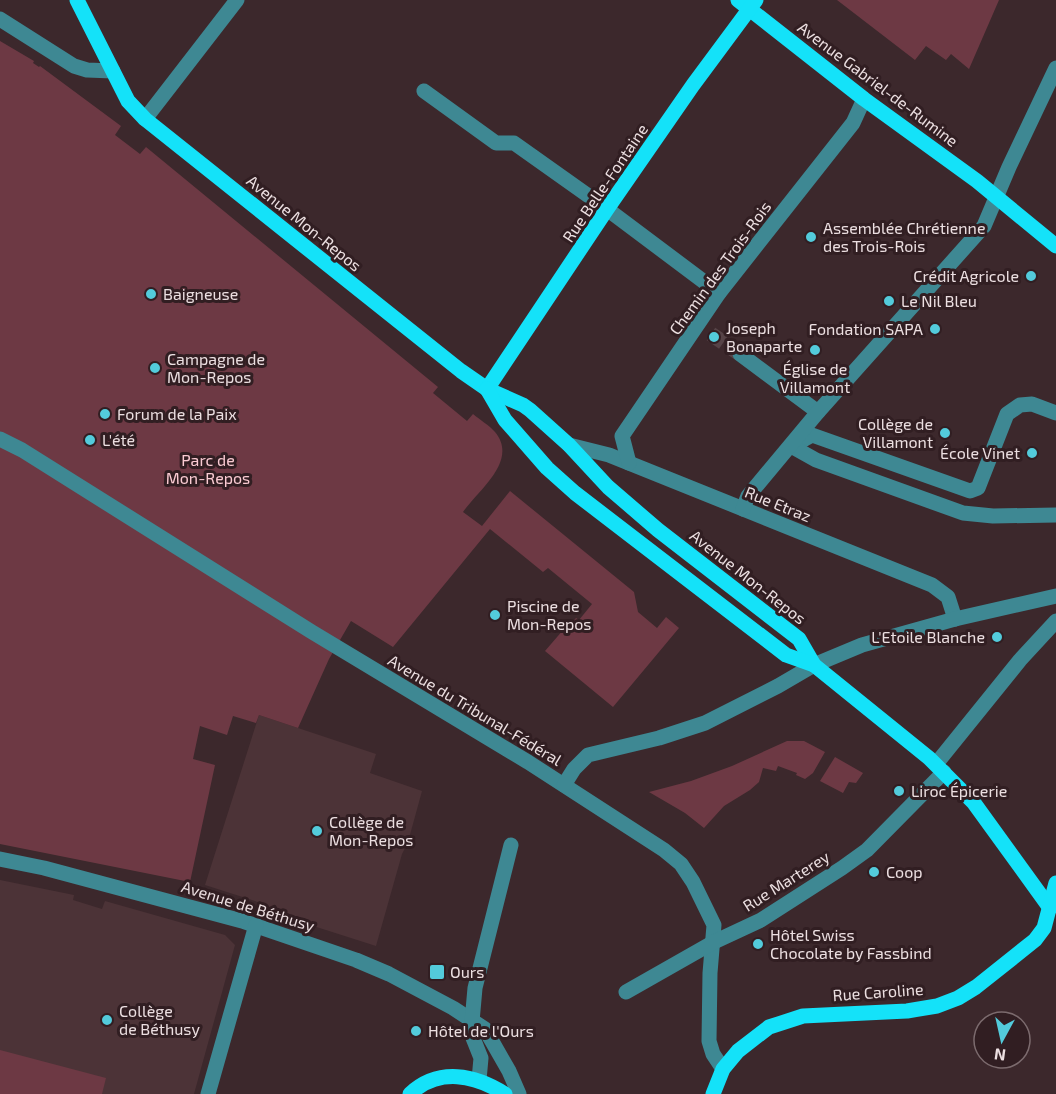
<svg xmlns="http://www.w3.org/2000/svg" width="1056" height="1094" font-family="'Exo 2',sans-serif">
	<style>
		.built { fill: #4c3337 }
		.green { fill: #6d3944 }
		.lines { fill: none; stroke-linecap: round; stroke-linejoin: round }
		.minor-tunnel { stroke: #564347; stroke-width: 15; stroke-dasharray: 15 8; stroke-linecap: butt }
		.minor { stroke: #3e8893; stroke-width: 15 }
		.major { stroke: #14e2f9; stroke-width: 15 }
		.poi-dot { fill: #53cbdb; stroke: #311e22; stroke-width: 2 }
		.labels { text-anchor: middle; stroke-width: 6; stroke-linejoin: round; paint-order: stroke }
		.street-label { font-size: 16px; fill: #ecdfe1; stroke: #311e22 }
		.poi-label { font-size: 16px; fill: #ecdfe1; stroke: #311e22; text-anchor: start }
		.park-label { font-size: 16px; fill: #fbcbd3; stroke: #311e22 }
	</style>
	<rect width="100%" height="100%" fill="#3c282c"/>
	<g class="built">
		<polygon points="259,715 376,754 370,773 422,791 408,842 402,854 376,946 304,923 255,901 205,885"/>
		<polygon points="0,880 74,895 73,900 102,909 105,901 225,935 235,945 194,1094 0,1094"/>
	</g>
	<g class="green">
		<polygon points="837,0 999,0 969,69 951,54 946,60 926,46 915,60"/>
		<path d="M 0,41 L 34,61 L 33,63 L 39,67 L 40,66 L 121,126 L 115,135 L 140,154 L 146,147 L 438,387 L 433,393 L 467,421 L 473,414 C 480,420 489,425 495,432 C 519,461 478,490 463,512 L 482,526 L 510,491 L 634,592 L 638,612 L 657,628 L 666,617 L 679,628 L 613,707 L 545,651 L 570,622 L 572,623 L 576,618 L 579,620 L 592,604 L 548,568 L 543,572 L 490,529 L 393,647 L 351,621 L 329,659 L 298,728 L 259,715 L 256,723 L 233,716 L 227,735 L 200,726 L 193,759 L 215,765 L 190,882 L 0,844 Z"/>
		<polygon points="787,741 804,741 825,752 813,773 805,779 796,775 797,773 778,766 776,771 763,768 759,782 750,790 724,806 704,828 685,813 649,792 691,781 732,766"/>
		<polygon points="835,757 863,773 856,783 849,782 843,793 820,781"/>
		<polygon points="0,1050 106,1078 102,1094 0,1094"/>
	</g>
	<g class="lines">
		<polyline class="minor-tunnel" points="711,334 740,354"/>
		<g class="minor">
			<polyline points="0,19 74,66 87,70 113,71"/>
			<polyline points="424,91 496,143 514,143 607,209 719,293"/>
			<polyline points="145,119 237,0"/>
			<polyline points="740,354 818,412"/>
			<polyline points="0,439 22,450 312,632 528,762 664,850 681,864 693,882 714,925 710,973 709,1041 713,1054 723,1069"/>
			<polyline points="796,444 812,435 970,491 978,488 1007,414 1020,405 1032,404 1056,413"/>
			<polyline points="569,445 609,455 932,585 948,597 955,619"/>
			<polyline points="791,446 816,460 963,513 993,516 1056,515"/>
			<polyline points="629,463 622,436 719,293 853,123 864,99"/>
			<polyline points="743,509 748,496 818,412 984,226 1009,167 1056,68"/>
			<polyline points="936,764 1020,660 1056,621"/>
			<polyline points="564,785 574,769 588,755 659,738 705,723 778,686 814,665 862,645 955,619 1056,596"/>
			<polyline points="0,859 44,868 242,921 356,960 389,974 453,1008 485,1029 509,1071 519,1094"/>
			<polyline points="626,992 714,942 761,920 842,868 867,850 944,772"/>
			<polyline points="479,1080 481,1058 471,1033 475,988 511,845"/>
			<polyline points="208,1094 256,925"/>
		</g>
		<g class="major">
			<polyline points="77,0 128,101 145,119 461,371 487,389 523,405 530,410 569,445 608,487 658,530 799,639 814,665 929,758 974,803 1050,908"/>
			<polyline points="738,0 864,99 977,181 1056,246"/>
			<polyline points="487,389 607,209 693,85 756,0"/>
			<polyline points="487,389 505,420 547,468 575,493 786,655 814,665"/>
			<path d="M 410,1094 C 439,1067 475,1075 505,1094"/>
			<polyline points="713,1094 723,1069 738,1051 769,1027 803,1016 907,1011 937,1006 958,998 976,987 1035,940 1044,928 1056,883"/>
		</g>
	</g>
	<g class="poi-dot">
		<circle cx="811" cy="237" r="6"/>
		<circle cx="1031" cy="276" r="6"/>
		<circle cx="151" cy="294" r="6"/>
		<circle cx="889" cy="301" r="6"/>
		<circle cx="935" cy="329" r="6"/>
		<circle cx="714" cy="337" r="6"/>
		<circle cx="815" cy="350" r="6"/>
		<circle cx="155" cy="368" r="6"/>
		<circle cx="105" cy="414" r="6"/>
		<circle cx="945" cy="433" r="6"/>
		<circle cx="90" cy="440" r="6"/>
		<circle cx="1032" cy="453" r="6"/>
		<circle cx="495" cy="615" r="6"/>
		<circle cx="997" cy="637" r="6"/>
		<circle cx="899" cy="791" r="6"/>
		<circle cx="317" cy="831" r="6"/>
		<circle cx="874" cy="872" r="6"/>
		<circle cx="758" cy="944" r="6"/>
		<rect x="429" y="964" width="16" height="16" rx="3"/>
		<circle cx="107" cy="1020" r="6"/>
		<circle cx="416" cy="1031" r="6"/>
	</g>
	<g class="labels">
		<g class="street-label">
			<text transform="translate(878 84) rotate(37)" y="6">Avenue Gabriel-de-Rumine</text>
			<text transform="translate(605 183) rotate(-56)" y="6">Rue Belle-Fontaine</text>
			<text transform="translate(304 223) rotate(39)" y="6">Avenue Mon-Repos</text>
			<text transform="translate(720 268) rotate(-54)" y="6">Chemin des Trois-Rois</text>
			<text transform="translate(778 504) rotate(22)" y="6">Rue Etraz</text>
			<text transform="translate(748 577) rotate(38)" y="6">Avenue Mon-Repos</text>
			<text transform="translate(475 710) rotate(31)" y="6">Avenue du Tribunal-Fédéral</text>
			<text transform="translate(786 881) rotate(-32)" y="6">Rue Marterey</text>
			<text transform="translate(248 906) rotate(17)" y="6">Avenue de Béthusy</text>
			<text transform="translate(878 992) rotate(-4)" y="6">Rue Caroline</text>
		</g>
		<g class="poi-label">
			<text x="823" y="234">Assemblée Chrétienne<tspan x="823" dy="18">des Trois-Rois</tspan></text>
			<text x="1019" y="282" text-anchor="end">Crédit Agricole</text>
			<text x="163" y="300">Baigneuse</text>
			<text x="901" y="307">Le Nil Bleu</text>
			<text x="726" y="334">Joseph<tspan x="726" dy="18">Bonaparte</tspan></text>
			<text x="923" y="335" text-anchor="end">Fondation SAPA</text>
			<text x="167" y="365">Campagne de<tspan x="167" dy="18">Mon-Repos</tspan></text>
			<text x="815" y="375" text-anchor="middle">Église de<tspan x="815" dy="18">Villamont</tspan></text>
			<text x="117" y="420">Forum de la Paix</text>
			<text x="933" y="430" text-anchor="end">Collège de<tspan x="933" dy="18">Villamont</tspan></text>
			<text x="102" y="446">L'été</text>
			<text x="1020" y="459" text-anchor="end">École Vinet</text>
			<text x="507" y="612">Piscine de<tspan x="507" dy="18">Mon-Repos</tspan></text>
			<text x="985" y="643" text-anchor="end">L'Etoile Blanche</text>
			<text x="911" y="797">Liroc Épicerie</text>
			<text x="329" y="828">Collège de<tspan x="329" dy="18">Mon-Repos</tspan></text>
			<text x="886" y="878">Coop</text>
			<text x="770" y="941">Hôtel Swiss<tspan x="770" dy="18">Chocolate by Fassbind</tspan></text>
			<text x="450" y="978">Ours</text>
			<text x="119" y="1017">Collège<tspan x="119" dy="18">de Béthusy</tspan></text>
			<text x="428" y="1037">Hôtel de l'Ours</text>
		</g>
		<g class="park-label">
			<text x="208" y="466">Parc de<tspan x="208" dy="18">Mon-Repos</tspan></text>
		</g>
	</g>
	<g transform="translate(1002 1040) rotate(188)"><circle r="28" fill="#311e22" stroke="#7c6b6e" stroke-width="1.5"/>
	<path d="M0-4.5L10 22L0 15L-10 22Z" fill="#53cbdb"/>
	<text y="-9" font-size="16" font-weight="bold" text-anchor="middle" fill="#ecdfe1">N</text>
	</g>
</svg>
